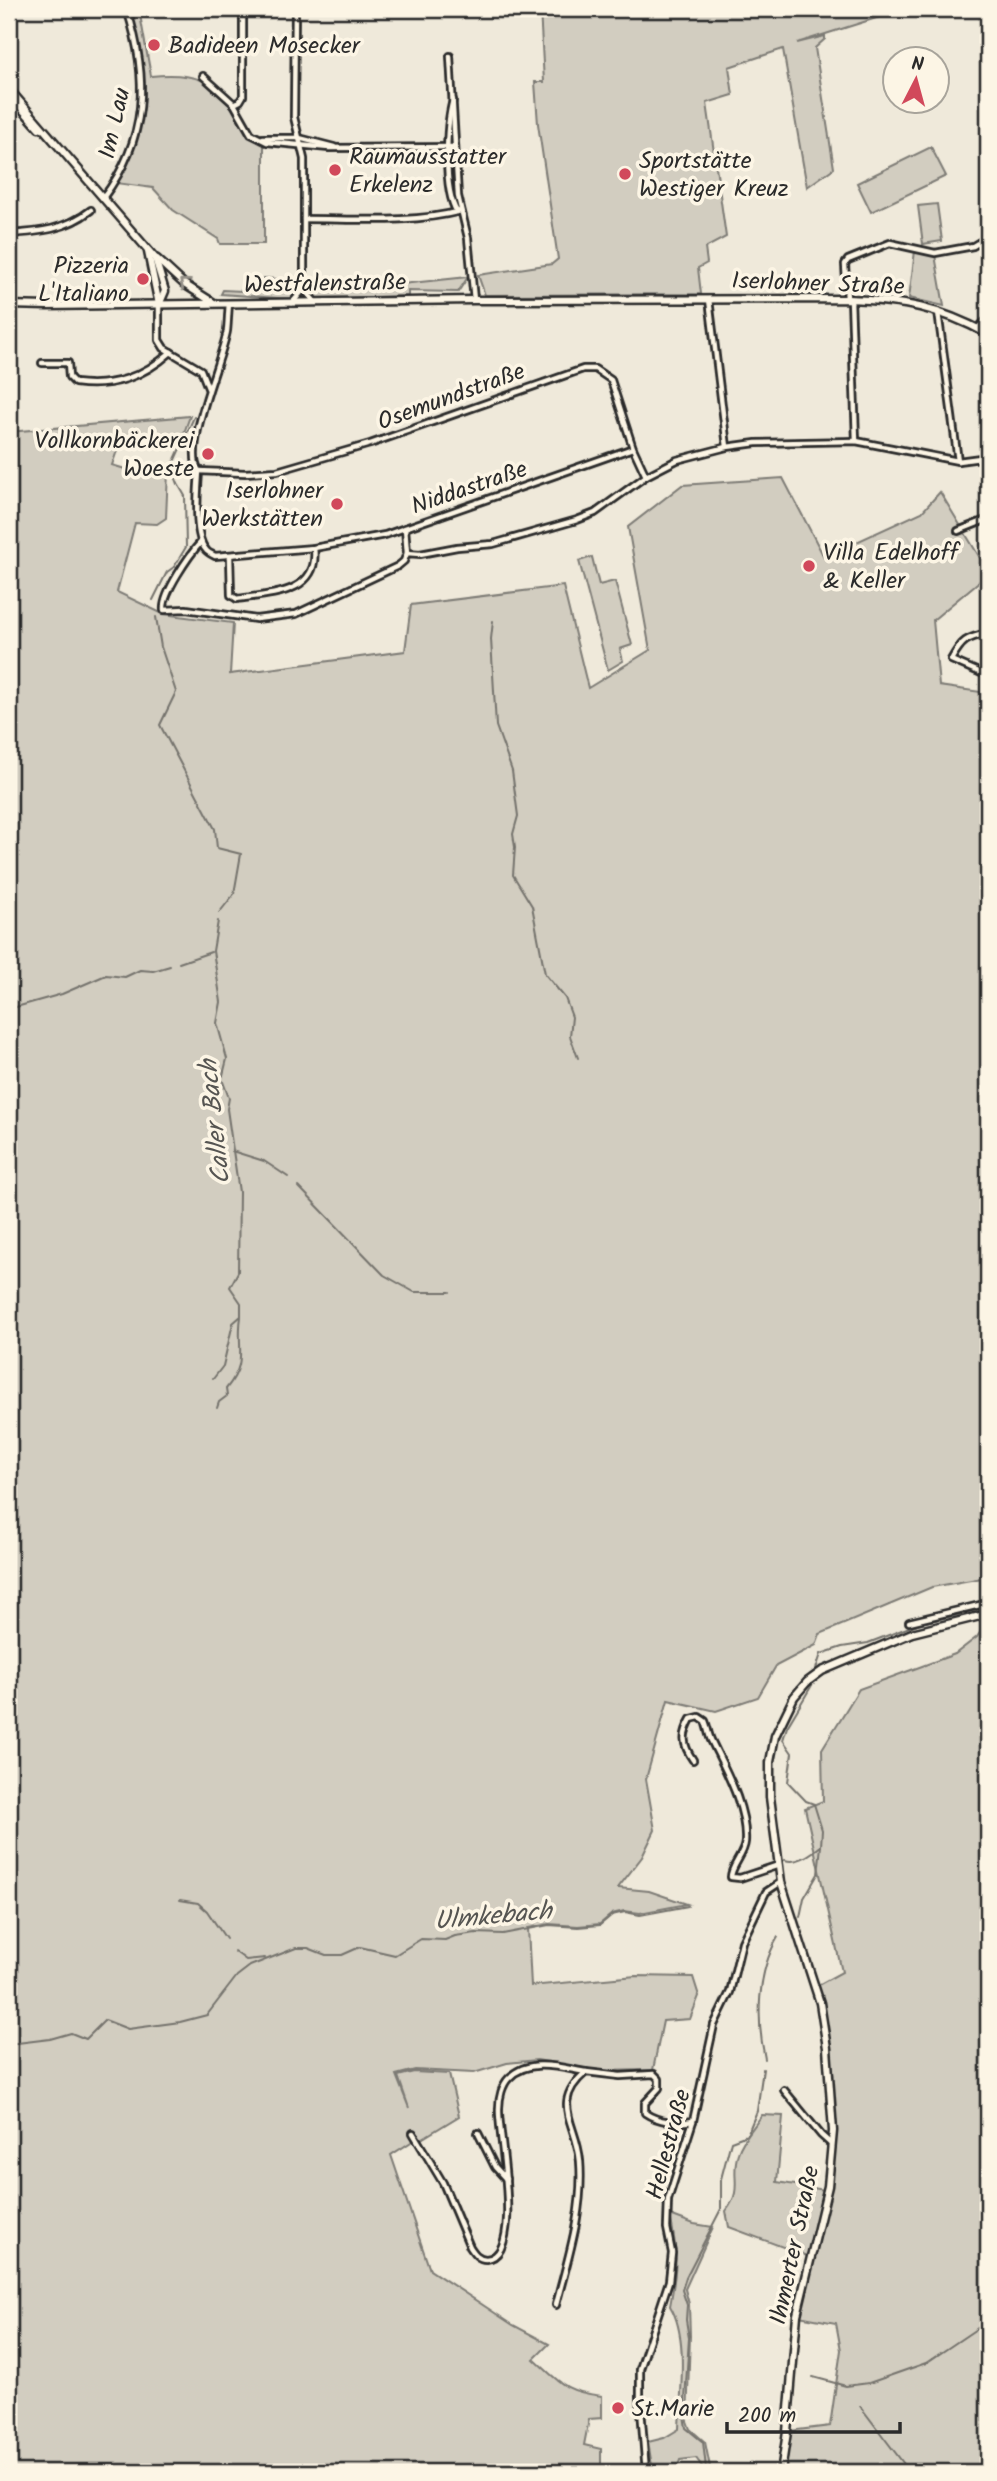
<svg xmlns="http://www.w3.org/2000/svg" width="997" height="2481" font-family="Kalam,sans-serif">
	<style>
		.green { fill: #d2cdc0; stroke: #7e7c76; stroke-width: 2 }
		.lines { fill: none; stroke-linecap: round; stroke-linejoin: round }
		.stream { stroke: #75736d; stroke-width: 2 }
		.street-casing { stroke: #2b2b2b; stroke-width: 10 }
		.secondary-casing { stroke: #2b2b2b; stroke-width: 11 }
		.street { stroke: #fcf5e5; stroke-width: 4.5 }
		.secondary { stroke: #fcf5e5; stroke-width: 6 }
		.oneway { stroke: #949088 }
		.poi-dot { fill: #d1495b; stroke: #fcf5e5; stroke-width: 2.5 }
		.labels { text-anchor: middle; stroke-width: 7; stroke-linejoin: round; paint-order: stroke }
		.poi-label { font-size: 24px; fill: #2b2b2b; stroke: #fcf5e5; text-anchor: start }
		.street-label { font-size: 24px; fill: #2b2b2b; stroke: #fcf5e5 }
		.water-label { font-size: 26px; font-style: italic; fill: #565552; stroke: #fcf5e5 }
	</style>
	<rect width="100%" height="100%" fill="#efe9da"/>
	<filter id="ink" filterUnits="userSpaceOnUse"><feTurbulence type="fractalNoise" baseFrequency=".0143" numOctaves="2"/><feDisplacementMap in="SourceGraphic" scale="14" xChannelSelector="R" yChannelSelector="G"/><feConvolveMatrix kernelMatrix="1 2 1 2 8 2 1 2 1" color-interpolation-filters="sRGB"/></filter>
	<g filter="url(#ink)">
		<g class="green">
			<path d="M 128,9 L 139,9 L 151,76 C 188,72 220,78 238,115 C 245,128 249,137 264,142 L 264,244 L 220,244 L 218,239 L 173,210 L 153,188 L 116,183 C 129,158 145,113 144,84 C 144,59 135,33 128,9 Z"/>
			<polygon points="540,9 905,9 797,43 825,36 825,39 815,48 834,168 807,187 783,49 729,67 733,95 707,103 726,237 705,248 707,263 698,268 701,294 485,295 478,275 552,264 558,259 538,124 535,82 544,82"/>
			<polygon points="931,147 946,176 871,212 857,183"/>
			<polygon points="937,204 942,241 923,244 918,206"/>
			<polygon points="915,251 935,255 944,306 909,298"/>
			<polygon points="468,277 458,292 408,291 408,296 318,299 310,294 308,286 392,285"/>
			<polygon points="264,278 300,281 298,295 291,299 221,294 223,290 264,292"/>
			<path d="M 190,416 L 180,444 L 119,445 L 112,465 L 135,472 L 168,471 L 166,518 L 157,524 L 135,523 L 117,592 L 163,614 L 233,623 L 230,674 L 405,651 L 411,605 L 563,586 L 588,688 L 650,650 L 628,527 L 682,485 L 783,478 L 824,557 L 922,512 L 940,492 L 988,571 L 988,574 L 933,620 L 939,686 L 988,693 L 988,1533 L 982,1534 L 988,1577 L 932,1587 L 820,1634 L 816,1645 L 776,1666 L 758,1697 L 716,1711 L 668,1700 L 646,1779 L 655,1830 L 642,1857 L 618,1888 L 649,1891 L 687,1904 L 640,1913 L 624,1911 L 612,1914 L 600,1924 L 578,1926 L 549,1924 L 528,1928 L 531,1986 L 636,1976 L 693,1977 L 699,1996 L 690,2019 L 663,2021 L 653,2070 L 598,2071 L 537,2060 L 507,2063 L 474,2073 L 415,2070 L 396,2075 L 409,2108 L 398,2076 L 414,2072 L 449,2074 L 459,2116 L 418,2141 L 416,2139 L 391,2155 L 430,2270 L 513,2325 L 549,2344 L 534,2359 C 560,2383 565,2392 602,2396 L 602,2418 L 589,2419 L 584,2445 L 601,2449 L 601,2466 L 595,2469 L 597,2472 L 9,2472 L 9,432 Z"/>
			<polygon points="592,557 599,585 615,581 632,645 620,649 623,661 608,670 579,561"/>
			<polygon points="988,1621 988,2472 783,2472 790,2431 830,2426 841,2350 836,2323 799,2316 833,2152 835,2119 829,2046 818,1985 842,1972 805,1808 823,1801 822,1749 859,1689 955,1654 977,1637"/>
			<path d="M 762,2115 L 783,2116 L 777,2182 L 825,2190 L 807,2256 L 729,2227 L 726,2211 C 744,2188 730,2177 738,2153 C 742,2140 754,2127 762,2115 Z"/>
			<path d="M 670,2215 L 694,2224 L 713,2227 L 685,2289 L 689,2304 L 690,2336 L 687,2421 L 690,2429 L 705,2442 L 711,2472 L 706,2472 L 696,2458 L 680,2460 L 676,2472 L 653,2472 L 648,2442 L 664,2438 L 679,2429 C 680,2394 689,2337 670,2306 C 677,2269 678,2252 670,2215 Z"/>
		</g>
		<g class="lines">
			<g class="stream">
				<polyline points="173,464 194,417"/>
				<polyline points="153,600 167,572 174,567 186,547 185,496 178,484 175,476"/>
				<polyline points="156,617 161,647 176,692 160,725 215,829 217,848 241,854 234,894 219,913"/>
				<polyline points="493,621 491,639 496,726 512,771 518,816 513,834 515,847 513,875 532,906 545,974 565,998 572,1017 570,1036 578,1058"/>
				<polyline points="179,963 211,952"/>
				<polyline points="9,1009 62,994 106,975 125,977 140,970 153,971 170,966"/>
				<polyline points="232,1151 264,1161 288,1177"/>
				<polyline points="299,1187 384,1275 414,1292 450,1292"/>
				<polyline points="213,1379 223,1366 233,1323 241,1316 241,1303 230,1287 238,1272 239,1192 227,1109 229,1098 222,1079 227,1059 217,1023 221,1002 213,951 218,921"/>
				<path d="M 217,1408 L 219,1402 L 227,1396 L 226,1389 C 249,1361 236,1348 241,1317"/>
				<polyline points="816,1669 821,1654 842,1647 868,1643 920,1623 988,1609"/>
				<path d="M 785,1860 C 799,1864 810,1854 821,1846"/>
				<polyline points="180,1900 198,1903 207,1911 226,1939"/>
				<polyline points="800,1917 804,1898 818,1874 821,1846 822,1830 814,1804 806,1801 788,1782 792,1753 783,1740 787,1727 812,1685"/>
				<polyline points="234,1951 246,1960 265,1958"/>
				<polyline points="9,2044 50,2039 71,2033 86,2039 105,2020 128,2029 180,2022 207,2015 237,1976 250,1966 296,1948 308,1948 326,1955 342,1955 360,1947 395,1955 421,1939 445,1940 455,1936 476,1933 503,1934 549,1925 578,1927 600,1925 612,1915 625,1912 640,1915 688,1906"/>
				<path d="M 765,2059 C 756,2019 757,1973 778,1937"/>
				<polyline points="813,2377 846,2386 869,2383 926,2363 988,2321"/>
				<polyline points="860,2406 910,2472"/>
				<polyline points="709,2472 706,2468 703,2442 686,2428 684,2415 689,2338 686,2320 687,2305 682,2290 686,2277 721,2209 721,2179 731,2141 747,2135 757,2111 763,2069"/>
			</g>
			<defs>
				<g id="street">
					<polyline points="450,56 458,196 468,238 474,300"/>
					<polyline points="203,76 234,104 251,134 267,142 329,148 455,147"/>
					<path d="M 453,100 C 446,125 443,190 457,212"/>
					<polyline points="234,104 240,101 243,96 243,9"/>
					<polyline points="9,124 11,122"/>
					<polyline points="263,138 299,138 334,147"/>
					<path d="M 103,198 C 148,138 149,78 127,9"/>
					<path d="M 304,219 C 357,219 410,224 461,211"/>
					<path d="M 9,234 C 39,232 66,230 91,210"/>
					<polyline points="304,289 315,302"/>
					<polyline points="709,299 727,447"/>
					<polyline points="847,299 845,264 848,260 890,243 935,253 973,246 988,237"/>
					<polyline points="851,299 856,441"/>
					<polyline points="292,303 304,289 304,159 294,117 295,9"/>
					<path d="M 229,304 C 228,313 228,322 227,331 C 222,360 182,449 199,471 C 198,489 193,536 206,550 C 207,552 213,555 215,556 L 314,548 L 385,535 L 633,448"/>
					<polyline points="159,305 159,340 164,348 201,370 208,388"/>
					<polyline points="938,312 958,461"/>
					<polyline points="978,328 988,319"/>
					<path d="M 42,363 L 68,363 L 69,377 L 75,383 C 113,388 143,377 171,352"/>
					<polyline points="199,471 245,473 277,471 370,444 583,369 595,369 611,380 633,448 646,476"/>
					<polyline points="405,528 407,553"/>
					<polyline points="958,531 988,519"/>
					<path d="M 201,542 C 190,554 162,594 164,610 L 186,609 L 256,619 L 296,614 L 398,566 L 404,561 L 407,553 L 420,554 L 457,547 L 493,544 L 577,520 L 595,513 L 646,476 L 677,460 L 727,447 L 756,443 L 856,441 L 958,461 L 988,457"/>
					<path d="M 230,556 L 231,595 L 237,599 C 270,594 320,594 314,548"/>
					<path d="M 988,633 C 966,638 962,640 951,660 L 988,676"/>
					<polyline points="909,1622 988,1603"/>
					<path d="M 693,1760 C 682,1744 682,1735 691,1719 L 699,1717 L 705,1721 C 708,1728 708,1735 712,1742 C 726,1771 747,1808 745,1842 C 744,1855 731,1866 731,1877 L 740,1878 L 779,1865"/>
					<polyline points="784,2090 821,2135 831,2144"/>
					<path d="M 413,2133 L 443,2183 L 470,2247 C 474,2253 478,2259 486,2259 C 526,2257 497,2131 499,2108 C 499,2098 502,2085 509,2078 C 529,2057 562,2068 586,2072"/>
					<polyline points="478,2133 495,2167 506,2179"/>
					<path d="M 556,2305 C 568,2258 584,2210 580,2161 C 577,2123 549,2103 586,2072 L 620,2076 L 654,2074 L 659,2079 L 659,2088 L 645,2103 L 645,2113 C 658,2122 678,2124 693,2121"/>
					<polyline points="646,2472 640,2396 640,2369 669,2281 672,2253 667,2228 668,2200 693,2121 714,2025 730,1992 742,1942 766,1892 781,1882"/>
				</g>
				<g id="secondary">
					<polyline points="9,89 155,258 165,291 159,305"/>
					<polyline points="9,94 39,128"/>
					<polyline points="148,252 159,305"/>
					<polyline points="157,259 184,284 214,303"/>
					<path d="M 9,305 L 47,306 L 474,300 L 847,299 C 904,301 938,307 988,334"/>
					<polyline points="781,2472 787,2432 797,2315 828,2186 833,2131 827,2048 820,2003 781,1882 770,1797 770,1762 775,1736 794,1697 807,1682 822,1671 912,1633 988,1614"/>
				</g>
			</defs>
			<use href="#street" class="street-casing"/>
			<use href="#secondary" class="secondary-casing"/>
			<use href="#street" class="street"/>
			<use href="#secondary" class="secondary"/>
		</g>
		<defs><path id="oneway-chevron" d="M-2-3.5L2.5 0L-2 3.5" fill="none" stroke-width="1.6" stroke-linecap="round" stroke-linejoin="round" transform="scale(1.75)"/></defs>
		<use class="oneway" href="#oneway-chevron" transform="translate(184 283) rotate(-141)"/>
	</g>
	<g class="poi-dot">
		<circle cx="154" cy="45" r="7"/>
		<circle cx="335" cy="170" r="7"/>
		<circle cx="625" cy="174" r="7"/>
		<circle cx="143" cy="279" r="7"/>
		<circle cx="208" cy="454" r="7"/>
		<circle cx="337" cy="504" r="7"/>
		<circle cx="809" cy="566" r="7"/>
		<circle cx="618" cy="2408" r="7"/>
	</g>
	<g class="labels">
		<g class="poi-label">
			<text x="168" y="53">Badideen Mosecker</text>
			<text x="349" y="164">Raumausstatter<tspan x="349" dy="28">Erkelenz</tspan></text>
			<text x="639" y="168">Sportstätte<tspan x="639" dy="28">Westiger Kreuz</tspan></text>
			<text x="129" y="273" text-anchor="end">Pizzeria<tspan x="129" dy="28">L'Italiano</tspan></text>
			<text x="194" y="448" text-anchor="end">Vollkornbäckerei<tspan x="194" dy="28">Woeste</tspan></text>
			<text x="323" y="498" text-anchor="end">Iserlohner<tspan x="323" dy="28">Werkstätten</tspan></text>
			<text x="823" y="560">Villa Edelhoff<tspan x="823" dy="28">&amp; Keller</tspan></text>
			<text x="632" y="2416">St.Marie</text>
		</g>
		<g class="street-label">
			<text transform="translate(114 123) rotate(-77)" y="8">Im Lau</text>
			<text transform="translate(325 283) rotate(-1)" y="8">Westfalenstraße</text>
			<text transform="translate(818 283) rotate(2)" y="8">Iserlohner Straße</text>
			<text transform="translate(451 396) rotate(-20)" y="8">Osemundstraße</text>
			<text transform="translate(469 487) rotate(-19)" y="8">Niddastraße</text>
			<text transform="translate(668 2144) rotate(-75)" y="8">Hellestraße</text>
			<text transform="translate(794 2245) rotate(-78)" y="8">Ihmerter Straße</text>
		</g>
		<g class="water-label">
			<text transform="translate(214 1122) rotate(-96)" y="9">Caller Bach</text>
			<text transform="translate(493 1915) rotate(-5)" y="9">Ulmkebach</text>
		</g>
	</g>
	<rect width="997" height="2481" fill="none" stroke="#fcf5e5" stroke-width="35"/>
	<rect x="18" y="18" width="962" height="2446" fill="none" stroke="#2b2b2b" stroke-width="2.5" filter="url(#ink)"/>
	<g transform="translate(916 80) rotate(6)"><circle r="33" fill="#fcf5e5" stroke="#a8a49b" stroke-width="2"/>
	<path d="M0-5L12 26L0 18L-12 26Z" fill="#d1495b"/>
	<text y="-10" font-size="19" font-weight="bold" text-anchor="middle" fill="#2b2b2b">N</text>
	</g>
	<path d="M727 2422v10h173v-10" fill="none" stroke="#2b2b2b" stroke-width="3.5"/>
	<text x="738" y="2422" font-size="21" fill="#2b2b2b" stroke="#fcf5e5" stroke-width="5" paint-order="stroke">200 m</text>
</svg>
